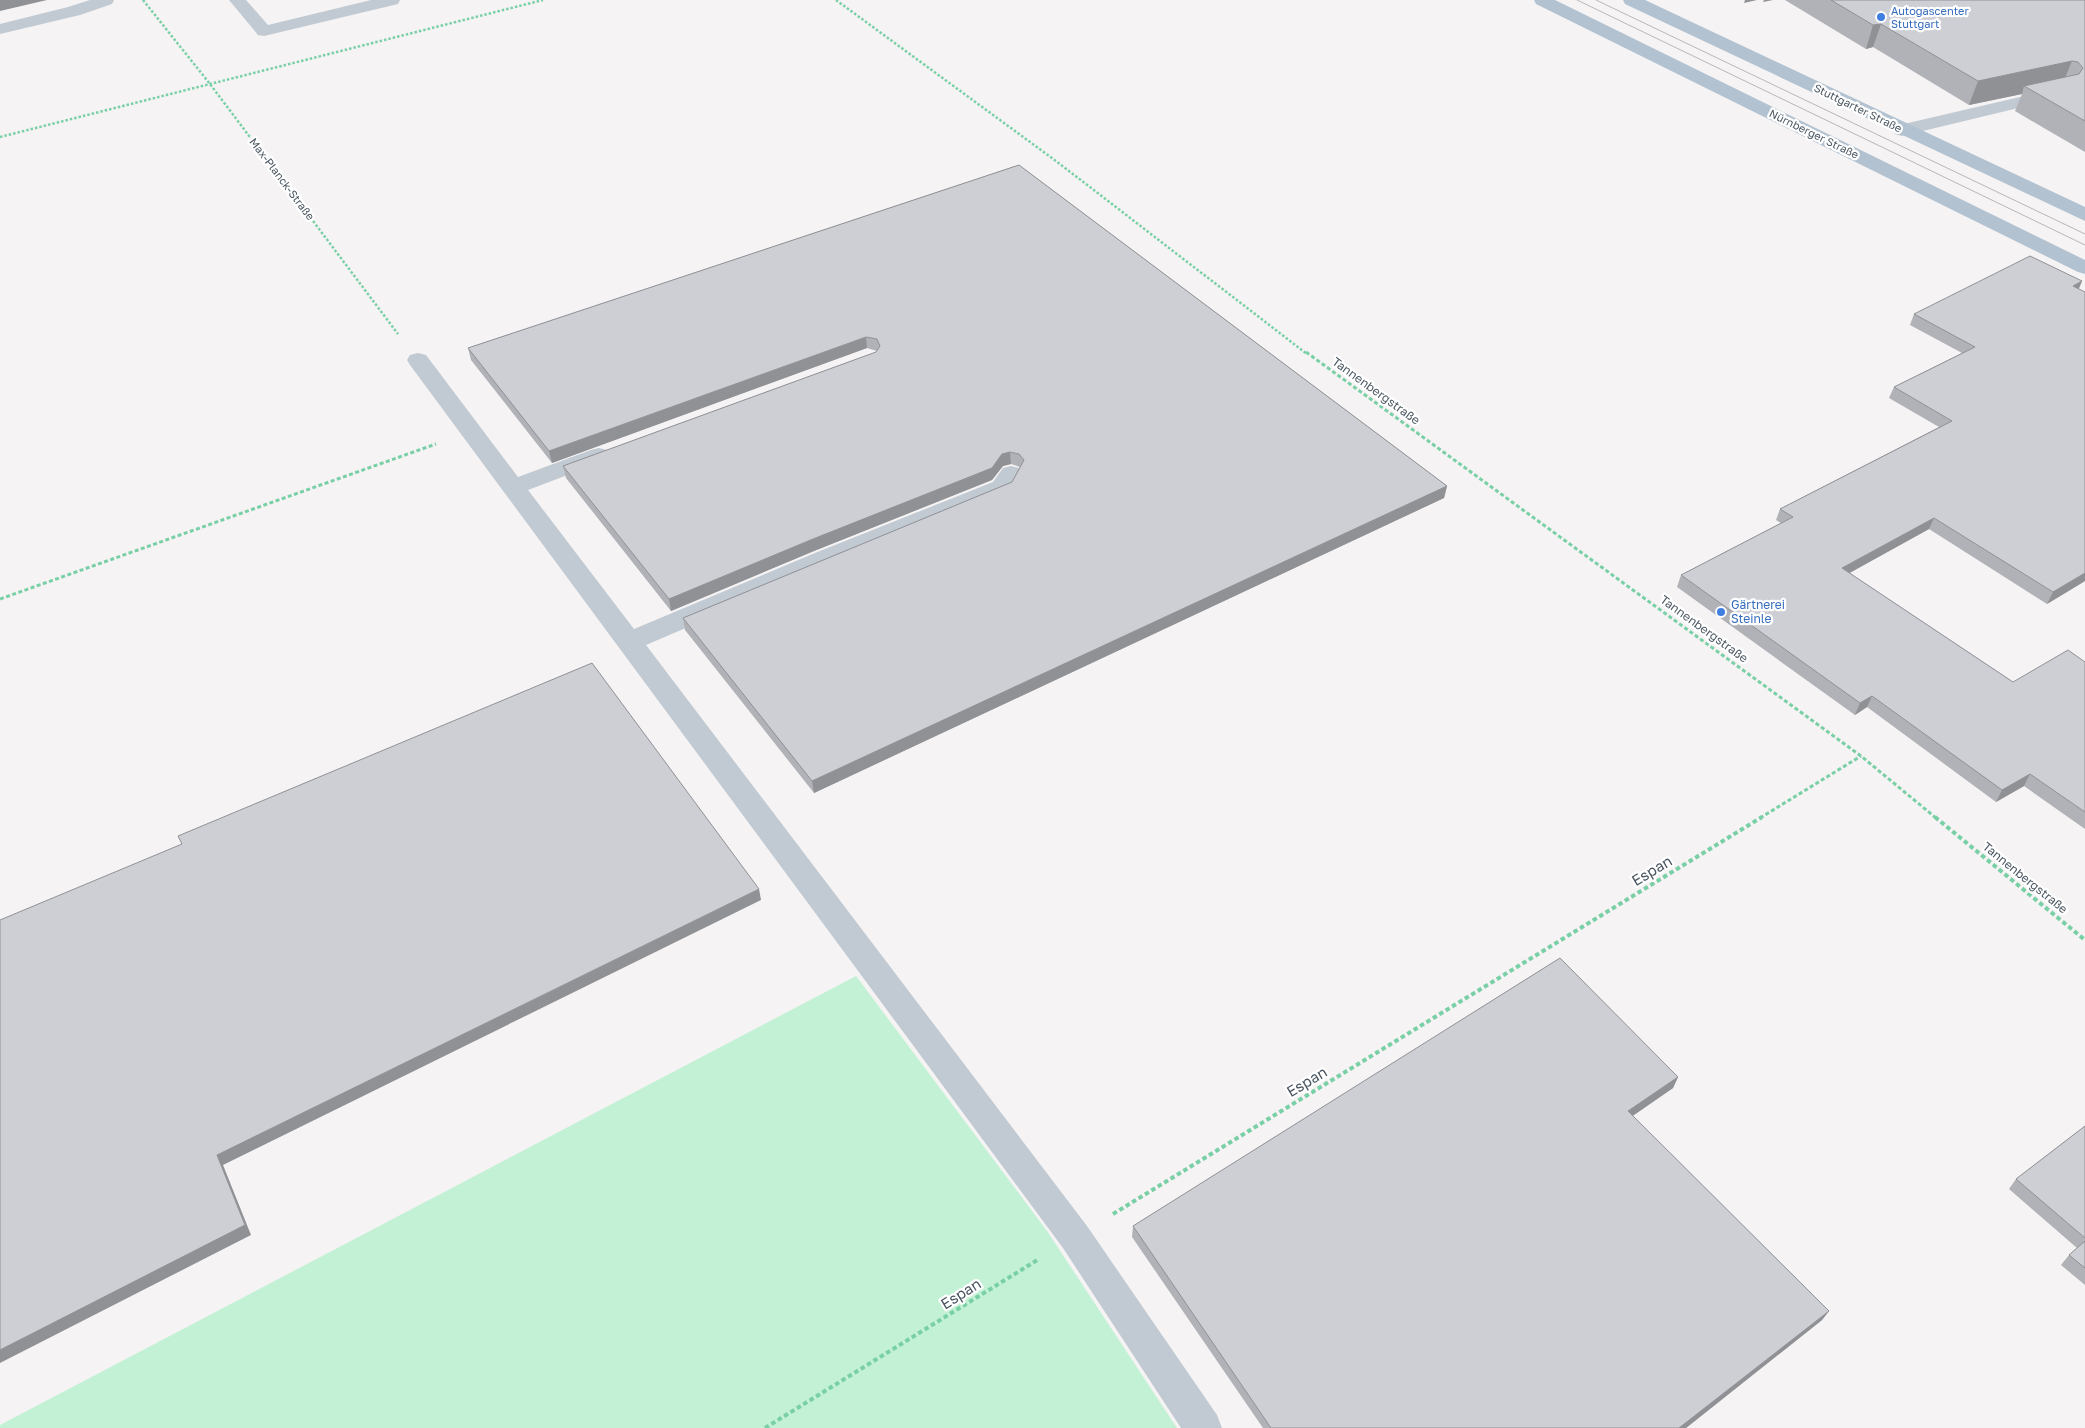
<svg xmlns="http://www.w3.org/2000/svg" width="2085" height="1428" font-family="'Golos Text',sans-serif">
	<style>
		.green { fill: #c3f1d5 }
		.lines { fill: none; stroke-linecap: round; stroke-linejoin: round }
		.path-far2 { stroke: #7ad0a6; stroke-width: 2.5; stroke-dasharray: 2.5 2; stroke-linecap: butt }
		.path-far1 { stroke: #7ad0a6; stroke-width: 3; stroke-dasharray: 4 2.5; stroke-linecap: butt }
		.path { stroke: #7ad0a6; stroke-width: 4; stroke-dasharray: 4.5 3; stroke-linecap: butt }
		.minor { fill: #c1cad2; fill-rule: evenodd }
		.major { fill: #b3c2d1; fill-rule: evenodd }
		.tram { stroke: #b5b8bd; stroke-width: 1 }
		.wall { fill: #b0b2b7 }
		.shaded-wall { fill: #909195 }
		.building { fill: #cdcfd5; stroke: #909195 }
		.shop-dot { fill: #3f7fe0; stroke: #fff; stroke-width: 2 }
		.labels { text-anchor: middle; stroke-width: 4.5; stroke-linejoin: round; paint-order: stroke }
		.far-shop-label { font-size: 11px; fill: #366cbe; stroke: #fff; text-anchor: start }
		.far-street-label { font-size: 11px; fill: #4a5661; stroke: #fff }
		.street-label { font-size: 12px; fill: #4a5661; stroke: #fff }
		.shop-label { font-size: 12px; fill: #366cbe; stroke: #fff; text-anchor: start }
		.near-street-label { font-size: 15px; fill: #4a5661; stroke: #fff }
	</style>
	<rect width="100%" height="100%" fill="#f5f3f3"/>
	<polygon class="green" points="856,976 1047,1231 1177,1428 0,1428 0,1425"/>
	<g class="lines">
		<g class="path-far2">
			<polyline points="143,0 210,84 398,334"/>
			<polyline points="836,0 1056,161 1307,354"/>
			<polyline points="0,137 543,0"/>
		</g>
		<g class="path-far1">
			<polyline points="1306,352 1861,756 1936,818"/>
			<polyline points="0,599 436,444"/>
			<polyline points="1760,818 1861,756"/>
		</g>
		<g class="path">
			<polyline points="1935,817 2085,940"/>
			<polyline points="1113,1214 1762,817"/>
			<polyline points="765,1428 1039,1259"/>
		</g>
		<g class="minor">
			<polygon points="90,0 114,0 112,4 80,15 0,34 0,24 68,7"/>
			<polygon points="229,0 246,0 268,25 371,0 400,0 398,4 264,36 258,35"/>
			<polygon points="2054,89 2060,90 2063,94 2060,98 1902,136 1895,134 1893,130 1895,126"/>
			<polygon points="418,353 426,355 518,477 591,450 599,448 607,450 611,455 607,460 528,490 634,629 815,553 993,482 1003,468 1011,466 1019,468 1023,473 1011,492 833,565 646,645 1087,1226 1217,1415 1222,1428 1181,1428 1063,1248 410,365 407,360 410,355"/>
		</g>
		<g class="major">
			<polygon points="1534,0 1555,0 2085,260 2085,274 2078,272 1536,4"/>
			<polygon points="1623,0 1645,0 2085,207 2085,221 1625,4"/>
		</g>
		<g class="tram">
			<polyline points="1577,0 2085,245"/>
			<polyline points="1596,0 2085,234"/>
		</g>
	</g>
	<g class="wall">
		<polygon points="1785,0 2085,0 2085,152 2015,111 2022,94 1969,105 1873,47 1866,49"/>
		<polygon points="1019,165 1447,486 1444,498 814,793 685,630 683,618 1012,482 1020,467 1011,464 1003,466 992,480 814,551 671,611 566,478 563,466 876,352 877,351 867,348 552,463 471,360 468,348"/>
		<polygon points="2082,281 2079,289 2085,581 2047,604 1929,529 1849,573 2013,682 2085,662 2085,829 2024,786 1996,802 1867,707 1855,715 1677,587 1681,575 1781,523 1776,520 1780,509 1939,427 1889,398 1894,387 1962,353 1910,325 1914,314"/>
		<polygon points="1678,1077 1673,1088 1632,1116 1829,1311 1822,1320 1686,1428 1263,1428 1132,1237 1133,1226"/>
		<polygon points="2085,1126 2085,1285 2061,1265 2069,1255 2077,1248 2009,1189 2016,1179"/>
	</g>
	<g class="shaded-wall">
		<polygon points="0,0 47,0 0,11"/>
		<polygon points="1745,0 1757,0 1744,3"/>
		<polygon points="1764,0 1773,0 1763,2"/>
		<polygon points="1881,24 1873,47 1866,49 1873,25"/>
		<polygon points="2072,61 2062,85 2024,86 2022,94 1969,105 1978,81"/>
		<polygon points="2082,281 2077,292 2073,286"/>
		<polygon points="866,337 867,348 552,463 549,451"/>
		<polygon points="1010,452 1011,464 1003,466 992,480 814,551 671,611 669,599 1002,454"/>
		<polygon points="1447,486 1444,498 814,793 812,781"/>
		<polygon points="1934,518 1929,529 1837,580 1842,568"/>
		<polygon points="2085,573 2085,581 2047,604 2053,592"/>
		<polygon points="1872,696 1867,707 1855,715 1860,703"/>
		<polygon points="2030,774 2024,786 1996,802 2002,790"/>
		<polygon points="759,889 761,900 223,1165 251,1235 0,1363 0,1350 217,1155"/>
		<polygon points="1678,1077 1673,1088 1624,1122 1628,1111"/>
		<polygon points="1829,1311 1822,1320 1686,1428 1679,1428"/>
	</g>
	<g class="building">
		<polygon points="1831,0 2085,0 2085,121 2024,86 2079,74 2083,68 2078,62 2072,61 1978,81 1881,24 1873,25"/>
		<polygon points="1019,165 1447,486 812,781 683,618 1012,482 1024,460 1019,454 1010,452 1002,454 992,468 813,539 669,599 563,466 876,352 880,346 877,339 866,337 549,451 468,348"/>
		<polygon points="2030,256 2082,281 2073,286 2085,292 2085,573 2053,592 1934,518 1842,568 2013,682 2068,650 2085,662 2085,812 2030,774 2002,790 1872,696 1860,703 1681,575 1793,517 1780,509 1952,421 1894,387 1975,347 1914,314"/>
		<polygon points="592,663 759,889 217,1155 245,1225 0,1350 0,920 182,844 178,836"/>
		<polygon points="1560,958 1678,1077 1628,1111 1829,1311 1679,1428 1271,1428 1133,1226"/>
		<polygon points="2085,1126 2085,1238 2016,1179"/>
		<polygon points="2085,1241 2085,1268 2069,1255"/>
	</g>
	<g class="shop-dot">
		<circle cx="1881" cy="17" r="5"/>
		<circle cx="1721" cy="612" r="5"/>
	</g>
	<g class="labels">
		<g class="far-shop-label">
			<text x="1891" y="15">Autogascenter<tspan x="1891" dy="13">Stuttgart</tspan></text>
		</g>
		<g class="far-street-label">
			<text transform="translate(1858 108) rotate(26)" y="4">Stuttgarter Straße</text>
			<text transform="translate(1814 134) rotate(26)" y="4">Nürnberger Straße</text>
			<text transform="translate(282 179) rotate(53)" y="4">Max-Planck-Straße</text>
		</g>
		<g class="street-label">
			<text transform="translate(1376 391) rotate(36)" y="4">Tannenbergstraße</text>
			<text transform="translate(1704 629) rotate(36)" y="4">Tannenbergstraße</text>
			<text transform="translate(2025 878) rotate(39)" y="4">Tannenbergstraße</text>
		</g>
		<g class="shop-label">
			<text x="1731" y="609">Gärtnerei<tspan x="1731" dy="14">Steinle</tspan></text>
		</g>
		<g class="near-street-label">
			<text transform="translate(1652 871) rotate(-31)" y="5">Espan</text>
			<text transform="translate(1307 1082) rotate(-31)" y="5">Espan</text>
			<text transform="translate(961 1294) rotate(-32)" y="5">Espan</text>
		</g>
	</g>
</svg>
